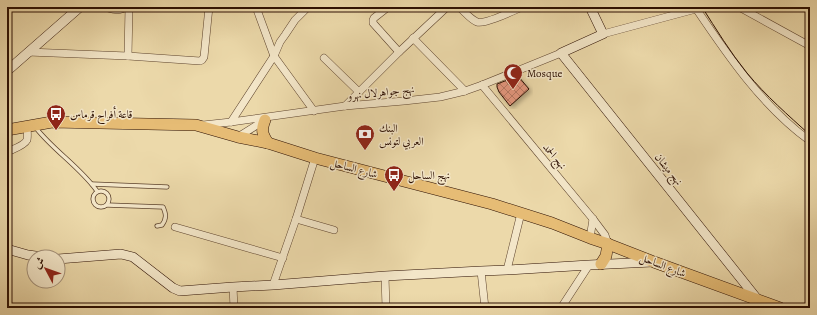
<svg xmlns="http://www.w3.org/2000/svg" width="817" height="315" font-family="Alegreya,Amiri,serif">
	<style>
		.building { fill: url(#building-cross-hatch); stroke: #2c0f02; filter: url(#shadow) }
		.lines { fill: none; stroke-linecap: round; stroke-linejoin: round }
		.lane-casing { stroke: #5c422c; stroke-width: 5 }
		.street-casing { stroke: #5c422c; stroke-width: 8 }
		.secondary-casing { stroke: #2c0f02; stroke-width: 10 }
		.primary-casing { stroke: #2c0f02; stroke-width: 12 }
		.lane { stroke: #f3e6c8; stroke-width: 3.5 }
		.street { stroke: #f3e6c8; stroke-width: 7 }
		.secondary { stroke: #f3e6c8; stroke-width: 9 }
		.primary { stroke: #e6bc75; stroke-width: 11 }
		.tram { stroke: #2c0f02; stroke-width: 1 }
		.labels { text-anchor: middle; stroke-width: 3; stroke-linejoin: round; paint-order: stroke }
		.poi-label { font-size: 11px; fill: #2c0f02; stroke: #f3e6c8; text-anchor: start }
		.street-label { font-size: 11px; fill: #2c0f02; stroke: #f3e6c8 }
	</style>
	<defs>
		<pattern id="building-cross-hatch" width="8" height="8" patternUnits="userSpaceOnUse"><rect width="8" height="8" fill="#e3967d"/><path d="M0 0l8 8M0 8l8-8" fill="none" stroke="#b87964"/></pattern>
		<filter id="shadow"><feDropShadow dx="2.5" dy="2.5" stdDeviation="2" flood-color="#0004"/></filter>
	</defs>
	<rect width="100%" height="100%" fill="#ecd9aa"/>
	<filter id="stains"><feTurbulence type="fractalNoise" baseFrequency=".005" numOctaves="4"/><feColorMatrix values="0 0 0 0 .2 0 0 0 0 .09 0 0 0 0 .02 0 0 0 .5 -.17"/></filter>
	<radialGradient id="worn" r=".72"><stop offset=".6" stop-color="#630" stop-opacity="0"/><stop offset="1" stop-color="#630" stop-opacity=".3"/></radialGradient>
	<polygon class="building" points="518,76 529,89 510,106 499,92 497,87 497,84"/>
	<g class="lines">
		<defs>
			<g id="lane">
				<path d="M 36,128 C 54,151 80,167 97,191"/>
				<polyline points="92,184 167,187"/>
				<circle cx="101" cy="199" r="8"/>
				<path d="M 107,205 L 163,207 C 166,214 167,218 162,225 L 157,226"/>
			</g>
			<g id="street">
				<path d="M 104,7 C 112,9 119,12 126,7"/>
				<polyline points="256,7 274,56 314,111"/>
				<polyline points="388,7 374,18 373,20 373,23 399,52"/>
				<path d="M 459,7 C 465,12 470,19 477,22 C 484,25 513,11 522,7"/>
				<path d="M 695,7 C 728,56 762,106 810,141"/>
				<polyline points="739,7 810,46"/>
				<polyline points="603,34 696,9"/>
				<polyline points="413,38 465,91"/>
				<polyline points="28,52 128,56 200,61 202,60 204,57 209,7"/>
				<polyline points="128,56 129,7"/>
				<polyline points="324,58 359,92"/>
				<polyline points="482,85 593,219 605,235 608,244"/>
				<polyline points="345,106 399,52 447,7"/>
				<polyline points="231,122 274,56 280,42 285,35 295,20 308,7"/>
				<polyline points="203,125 231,122 345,106 404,101 440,97 465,91 482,85 561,53"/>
				<polyline points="238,137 265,120"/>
				<path d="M 7,152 C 13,149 24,146 27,140 C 28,136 27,130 27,126"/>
				<polyline points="296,219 334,230"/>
				<polyline points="175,227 283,258"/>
				<polyline points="590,238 593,219"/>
				<polyline points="507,270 521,213"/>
				<polyline points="481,271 485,308"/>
				<polyline points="385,276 386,308"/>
				<polyline points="273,285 296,219 315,158"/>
				<polyline points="233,287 234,308"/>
				<polyline points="475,308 485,307"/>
				<polyline points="561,308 589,265"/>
			</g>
			<g id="secondary">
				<polyline points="590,7 603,34 561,53 758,300"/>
				<polyline points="7,71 80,7"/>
				<polyline points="7,249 28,255 43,257"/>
				<polyline points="58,259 121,254 133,257 173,288 180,291 233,287 273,285 385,276 481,271 507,270 589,265 652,262"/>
			</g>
			<g id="primary">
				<path d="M 265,120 C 261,130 262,134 268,143"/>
				<polyline points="7,130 52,122 196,125 238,137 268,143 315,158 492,204 552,223 590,238 608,244 654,262 780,308"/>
				<polyline points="601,264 606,256 608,244"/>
			</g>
		</defs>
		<use href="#lane" class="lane-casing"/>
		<use href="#street" class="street-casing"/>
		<use href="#secondary" class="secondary-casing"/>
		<use href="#primary" class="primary-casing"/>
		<use href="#lane" class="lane"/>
		<use href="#street" class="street"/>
		<use href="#secondary" class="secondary"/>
		<use href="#primary" class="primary"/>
		<path class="tram" d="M 702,7 C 716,29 730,52 747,73 C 766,96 788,115 810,135"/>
	</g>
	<defs>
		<symbol id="mosque-pin" viewBox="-11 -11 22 30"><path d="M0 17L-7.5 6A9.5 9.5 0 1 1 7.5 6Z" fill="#8f2418" stroke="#f3e6c8"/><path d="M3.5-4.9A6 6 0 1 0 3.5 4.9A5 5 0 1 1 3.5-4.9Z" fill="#fff"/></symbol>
		<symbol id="bus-pin" viewBox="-11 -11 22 30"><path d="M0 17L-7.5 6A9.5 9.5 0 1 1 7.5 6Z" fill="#8f2418" stroke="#f3e6c8"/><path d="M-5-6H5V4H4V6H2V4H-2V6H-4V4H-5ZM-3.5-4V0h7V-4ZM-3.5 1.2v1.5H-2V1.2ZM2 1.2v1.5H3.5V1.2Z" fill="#fff"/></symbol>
		<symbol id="bank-pin" viewBox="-11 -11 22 30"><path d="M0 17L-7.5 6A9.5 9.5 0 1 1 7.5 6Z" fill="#8f2418" stroke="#f3e6c8"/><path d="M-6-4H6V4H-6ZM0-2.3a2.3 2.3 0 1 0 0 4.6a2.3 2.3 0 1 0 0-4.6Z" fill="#fff"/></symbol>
	</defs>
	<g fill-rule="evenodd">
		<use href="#mosque-pin" x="502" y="62" width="22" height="30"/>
		<use href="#bus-pin" x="45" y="103" width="22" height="30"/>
		<use href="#bank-pin" x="354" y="123" width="22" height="30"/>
		<use href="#bus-pin" x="383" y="164" width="22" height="30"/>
	</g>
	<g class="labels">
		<g class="poi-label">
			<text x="527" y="77">Mosque</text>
			<text x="70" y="118">قاعة أفراح قرماس</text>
			<text x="379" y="132">البنك<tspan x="379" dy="13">العربي لتونس</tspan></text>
			<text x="408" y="179">نهج الساحل</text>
		</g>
		<g class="street-label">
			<text transform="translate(381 92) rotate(-6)" y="4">نهج جواهرلال نهرو</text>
			<text transform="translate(555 156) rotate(50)" y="4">نهج الحمد</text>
			<text transform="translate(354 168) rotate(15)" y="4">شارع الساحل</text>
			<text transform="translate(669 169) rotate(51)" y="4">نهج ميشان</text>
			<text transform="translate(663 265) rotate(21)" y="4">شارع الساحل</text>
		</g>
	</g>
	<rect width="817" height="315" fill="none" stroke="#ecd9aa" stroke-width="24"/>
	<rect x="8" y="8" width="801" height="299" fill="none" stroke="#2c0f02" stroke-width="2"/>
	<rect x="12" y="12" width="793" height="291" fill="none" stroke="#2c0f02"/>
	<g transform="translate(46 269) rotate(311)"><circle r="19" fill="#f3e6c8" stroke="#a39079"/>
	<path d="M0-3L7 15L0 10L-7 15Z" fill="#8f2418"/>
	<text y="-6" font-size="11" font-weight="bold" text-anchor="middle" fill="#2c0f02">ش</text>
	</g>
	<rect width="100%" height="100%" filter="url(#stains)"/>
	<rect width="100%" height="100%" fill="url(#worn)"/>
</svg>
